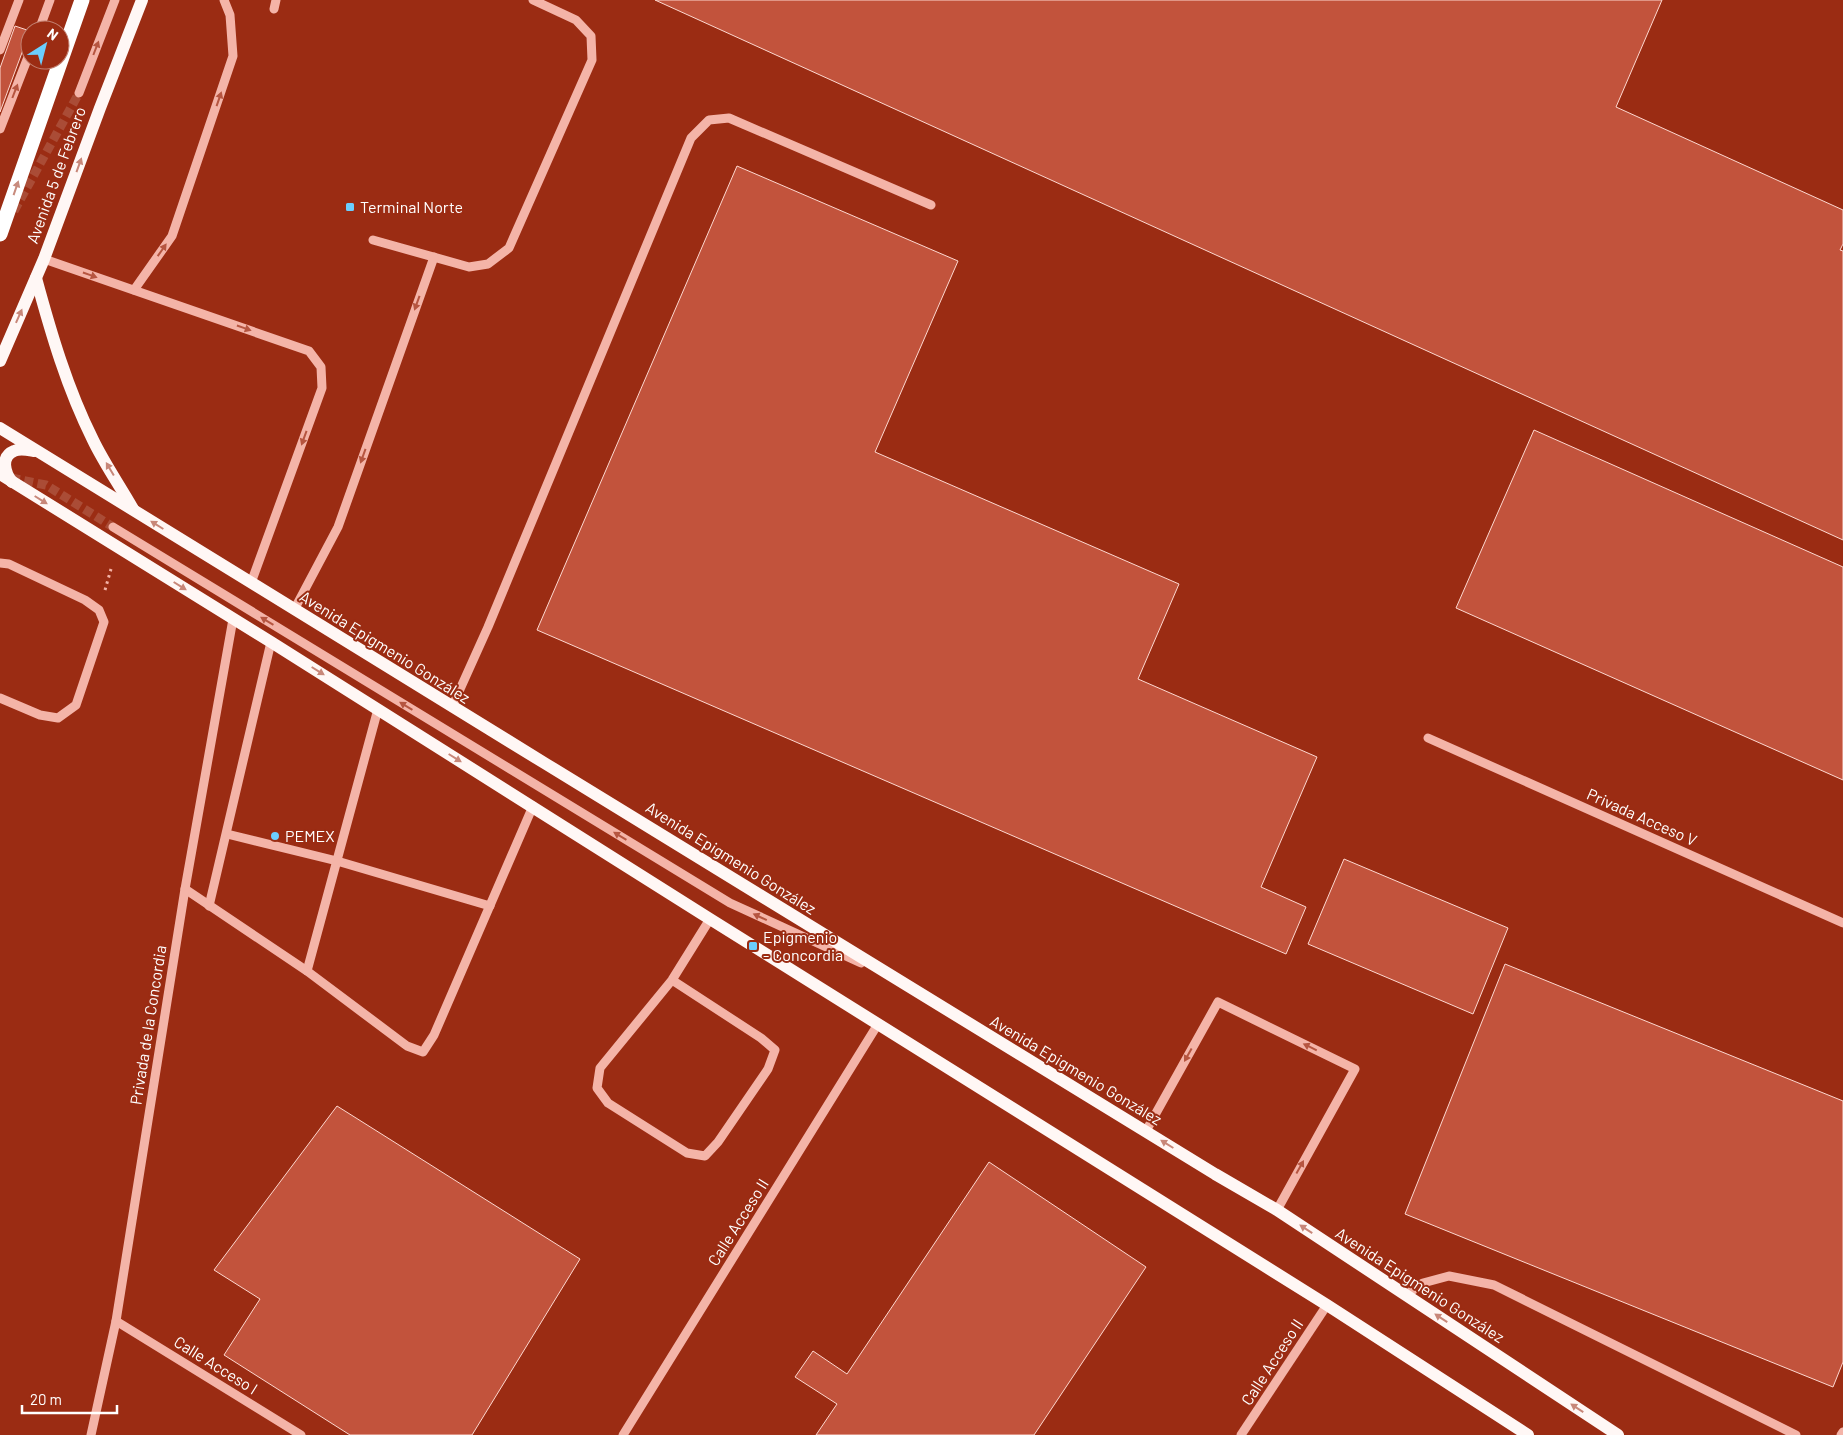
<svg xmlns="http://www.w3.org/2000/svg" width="1843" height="1435" font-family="Barlow,sans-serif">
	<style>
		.building { fill: #c2533c; stroke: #fdd8d0 }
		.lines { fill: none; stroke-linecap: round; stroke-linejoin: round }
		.minor-tunnel { stroke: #aa4c36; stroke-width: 9; stroke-dasharray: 9 4.5; stroke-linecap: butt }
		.path { stroke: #f4b4a8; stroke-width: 3; stroke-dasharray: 2.5 4; stroke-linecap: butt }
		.minor { stroke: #f4b4a8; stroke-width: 9 }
		.major { stroke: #fff7f5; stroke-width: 12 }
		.highway { stroke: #fff; stroke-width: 15 }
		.oneway { fill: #b65540 }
		.oneway2 { fill: #c88779 }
		.oneway3 { fill: #c88b7d }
		.poi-dot { fill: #6bceff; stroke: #9b2c13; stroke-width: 2 }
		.labels { text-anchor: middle; stroke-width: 4; stroke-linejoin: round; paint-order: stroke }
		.street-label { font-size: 16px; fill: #fff; stroke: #9b2c13 }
		.poi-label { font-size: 16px; fill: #fff; stroke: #9b2c13; text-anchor: start }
	</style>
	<rect width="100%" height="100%" fill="#9b2c13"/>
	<g class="building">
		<polygon points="655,0 1662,0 1616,107 1843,210 1843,244 1840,250 1843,251 1843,540"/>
		<polygon points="15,26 30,31 0,112 0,68"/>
		<polygon points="737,166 958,261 875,452 1179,584 1138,679 1317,757 1261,887 1306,907 1286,954 537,630"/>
		<polygon points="1534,430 1843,567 1843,780 1456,608"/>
		<polygon points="1344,859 1508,928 1473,1014 1308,944"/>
		<polygon points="1505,964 1843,1101 1843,1362 1833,1387 1405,1214"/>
		<polygon points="337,1106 580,1259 472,1435 350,1435 224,1355 260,1299 214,1270"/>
		<polygon points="989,1162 1146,1267 1034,1435 816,1435 837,1404 795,1377 813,1351 847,1374"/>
	</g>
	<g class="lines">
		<g class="minor-tunnel">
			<polyline points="14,211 79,93"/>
			<polyline points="11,478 46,485 113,527"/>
		</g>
		<polyline class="path" points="105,590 111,569"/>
		<g class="minor">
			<polyline points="274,9 276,0"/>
			<polyline points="39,30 50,0"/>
			<polyline points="0,50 19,0"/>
			<polyline points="79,93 115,0"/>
			<polyline points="0,129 30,52"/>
			<polyline points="373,240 469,267 488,264 509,248 592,60 591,36 576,20 533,0"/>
			<polyline points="44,259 309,351 321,367 322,388 251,583"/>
			<polyline points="134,290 172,236 233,56 230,15 224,0"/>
			<polyline points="113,527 730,903 861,963"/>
			<polyline points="0,563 9,564 85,600 99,610 104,622 76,705 58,718 40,715 0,698"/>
			<polyline points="294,610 338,527 434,257"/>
			<polyline points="452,707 488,627 691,138 709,120 729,118 931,205"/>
			<polyline points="1428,738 1843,923"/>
			<polyline points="227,834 337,861 490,906"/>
			<polyline points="185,889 307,971 407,1046 423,1052 434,1035 533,806"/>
			<polyline points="209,906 271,642"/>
			<polyline points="307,971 378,709"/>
			<polyline points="672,980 761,1038 775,1050 768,1069 718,1142 705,1156 687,1153 608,1103 597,1088 600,1068 672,980 710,919"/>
			<polyline points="1146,1131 1218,1002 1355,1069 1277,1210"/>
			<polyline points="1406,1295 1423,1283 1449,1276 1494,1285 1796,1435"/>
			<polyline points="116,1321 301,1435"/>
			<polyline points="91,1435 116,1321 185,889 233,619"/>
			<polyline points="623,1435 878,1024"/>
			<polyline points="1241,1435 1327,1305"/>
			<polyline points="1841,1435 1843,1432"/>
		</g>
		<g class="major">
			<path d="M 36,278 C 51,333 67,388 93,440 C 104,463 120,486 133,509"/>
			<polyline points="0,361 44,259 100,108 142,0"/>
			<polyline points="0,428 546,764 1215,1174 1277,1210 1618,1435"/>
			<polyline points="0,474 271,642 710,919 1327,1305 1528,1435"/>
			<path d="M 12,482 C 5,473 0,457 14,451 C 20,448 28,450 34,451"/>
		</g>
		<polyline class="highway" points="0,234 82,0"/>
	</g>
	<defs><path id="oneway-solid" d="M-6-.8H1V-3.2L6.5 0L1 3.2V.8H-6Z" transform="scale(1.25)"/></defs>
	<g class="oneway">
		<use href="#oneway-solid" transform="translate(96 48) rotate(-69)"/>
		<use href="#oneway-solid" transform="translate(15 91) rotate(-69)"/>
		<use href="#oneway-solid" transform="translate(219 99) rotate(-71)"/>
		<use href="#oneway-solid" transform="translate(162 250) rotate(-55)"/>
		<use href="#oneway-solid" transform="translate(90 275) rotate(19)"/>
		<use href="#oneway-solid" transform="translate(417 303) rotate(110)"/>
		<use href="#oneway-solid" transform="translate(244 328) rotate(19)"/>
		<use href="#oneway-solid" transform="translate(304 438) rotate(110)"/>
		<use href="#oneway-solid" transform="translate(363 456) rotate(110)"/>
		<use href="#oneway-solid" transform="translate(267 621) rotate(-149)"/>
		<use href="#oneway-solid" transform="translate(406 706) rotate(-149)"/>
		<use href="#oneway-solid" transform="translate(620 836) rotate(-149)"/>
		<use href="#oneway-solid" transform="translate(760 917) rotate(-155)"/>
		<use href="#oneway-solid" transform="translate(1310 1047) rotate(-154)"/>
		<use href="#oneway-solid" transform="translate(1188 1055) rotate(119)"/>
		<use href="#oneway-solid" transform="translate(1300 1167) rotate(-61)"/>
	</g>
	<g class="oneway2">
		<use href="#oneway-solid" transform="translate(79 165) rotate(-70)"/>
		<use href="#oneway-solid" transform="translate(19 316) rotate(-66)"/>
		<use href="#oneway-solid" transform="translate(110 469) rotate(-121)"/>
		<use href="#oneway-solid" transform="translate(41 500) rotate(32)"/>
		<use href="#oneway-solid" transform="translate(157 525) rotate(-148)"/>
		<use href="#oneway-solid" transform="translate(180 586) rotate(32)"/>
		<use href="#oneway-solid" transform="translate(318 671) rotate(32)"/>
		<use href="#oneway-solid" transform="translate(455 758) rotate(32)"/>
		<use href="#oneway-solid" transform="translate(1167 1144) rotate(-148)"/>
		<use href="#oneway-solid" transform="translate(1306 1229) rotate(-147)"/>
		<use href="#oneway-solid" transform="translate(1441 1318) rotate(-147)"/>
		<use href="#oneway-solid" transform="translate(1577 1408) rotate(-147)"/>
	</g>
	<use class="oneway3" href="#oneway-solid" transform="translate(16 188) rotate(-71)"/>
	<g class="poi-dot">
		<rect x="345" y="202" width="10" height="10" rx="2.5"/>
		<circle cx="275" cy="836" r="5"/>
		<rect x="748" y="941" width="10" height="10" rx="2.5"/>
	</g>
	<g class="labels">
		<g class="street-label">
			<text transform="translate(56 175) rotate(-70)" y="6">Avenida 5 de Febrero</text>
			<text transform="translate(385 647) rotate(32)" y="6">Avenida Epigmenio González</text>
			<text transform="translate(1642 817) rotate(24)" y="6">Privada Acceso V</text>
			<text transform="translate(731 858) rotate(32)" y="6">Avenida Epigmenio González</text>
			<text transform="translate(148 1025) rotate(-81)" y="6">Privada de la Concordia</text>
			<text transform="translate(1076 1070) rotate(31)" y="6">Avenida Epigmenio González</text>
			<text transform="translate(738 1222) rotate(-58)" y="6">Calle Acceso II</text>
			<text transform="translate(1420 1285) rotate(33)" y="6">Avenida Epigmenio González</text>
			<text transform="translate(1272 1362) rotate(-57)" y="6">Calle Acceso II</text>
			<text transform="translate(216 1365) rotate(32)" y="6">Calle Acceso I</text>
		</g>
		<g class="poi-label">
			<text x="360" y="213">Terminal Norte</text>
			<text x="285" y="842">PEMEX</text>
			<text x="763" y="943">Epigmenio<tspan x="763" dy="18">- Concordia</tspan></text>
		</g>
	</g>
	<g transform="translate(45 45) rotate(36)"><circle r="24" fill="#9b2c13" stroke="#c38071"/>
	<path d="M0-4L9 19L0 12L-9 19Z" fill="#6bceff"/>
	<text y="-8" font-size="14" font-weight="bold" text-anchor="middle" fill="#ffffff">N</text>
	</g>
	<path d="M22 1405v8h95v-8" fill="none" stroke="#ffffff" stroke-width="2.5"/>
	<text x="30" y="1405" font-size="15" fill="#ffffff" stroke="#9b2c13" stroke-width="4" paint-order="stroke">20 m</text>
</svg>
